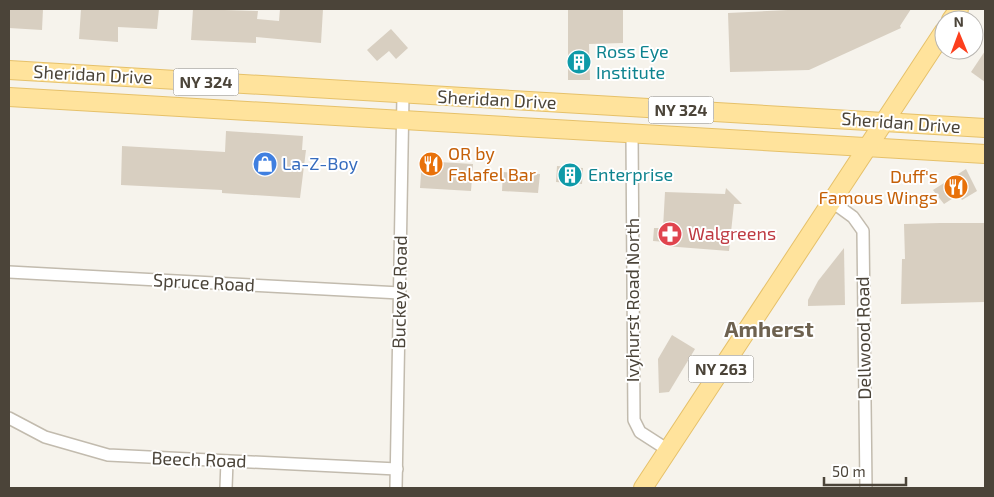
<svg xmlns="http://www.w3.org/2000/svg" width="994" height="497" font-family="'Exo 2',sans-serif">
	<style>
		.building { fill: #d8cfc1 }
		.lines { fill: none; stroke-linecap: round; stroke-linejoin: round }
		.street-casing { stroke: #c2bbae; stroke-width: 14 }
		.primary-casing { stroke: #e6c16a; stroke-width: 20 }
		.street { stroke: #fff; stroke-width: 11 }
		.primary { stroke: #ffe39c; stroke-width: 18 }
		.labels { text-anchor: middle; stroke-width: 4; stroke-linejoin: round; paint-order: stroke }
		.shield { fill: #fff; stroke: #817c74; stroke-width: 1 }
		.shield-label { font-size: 16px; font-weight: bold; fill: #4b4439 }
		.culture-label { font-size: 18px; fill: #0d838f; stroke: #fff; text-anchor: start }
		.street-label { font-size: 18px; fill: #4b4439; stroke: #fff }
		.food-label { font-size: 18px; fill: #c56008; stroke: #fff; text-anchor: start }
		.shop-label { font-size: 18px; fill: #366cbe; stroke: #fff; text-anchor: start }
		.health-label { font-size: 18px; fill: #be3a42; stroke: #fff; text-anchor: start }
		.district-label { font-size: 22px; font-weight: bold; fill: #6e6250; stroke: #fff }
	</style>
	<rect width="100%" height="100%" fill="#f6f3ec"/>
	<g class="building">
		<polygon points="9,9 43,9 42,30 9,28"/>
		<polygon points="81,9 159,9 157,29 118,27 118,42 79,39"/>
		<polygon points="193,9 258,11 257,19 279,21 280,9 323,9 321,43 256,37 256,43 191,40"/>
		<polygon points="568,9 623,9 623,43 589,44 590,80 568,80"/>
		<polygon points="808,9 911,9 900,26 901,28 809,70 730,72 728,13"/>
		<polygon points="391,29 408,48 396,59 389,51 377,61 367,50"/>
		<polygon points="985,51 985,82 971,72"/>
		<polygon points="226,131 303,136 302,150 306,150 300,198 222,193 222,190 121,185 122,146 225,152"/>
		<polygon points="422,161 473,164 471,191 420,188"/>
		<polygon points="557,166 583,168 582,184 556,182"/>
		<polygon points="966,169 977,191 962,200 958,195 944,204 933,190"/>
		<polygon points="503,172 540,174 538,193 502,191"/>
		<polygon points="726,188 742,204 734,204 729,251 665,246 665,242 653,241 654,228 663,228 665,192 725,194"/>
		<polygon points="940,223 985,223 985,302 901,304 902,259 905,259 904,224"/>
		<polygon points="844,248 845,305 808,306 808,300 818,281"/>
		<polygon points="672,335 695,349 669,392 659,393 658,359"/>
	</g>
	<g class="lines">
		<defs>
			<g id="street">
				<polyline points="632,134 634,420 640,432 668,450"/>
				<polyline points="831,201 853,217 863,231 866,488"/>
				<polyline points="9,272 400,293"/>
				<polyline points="9,418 45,437 108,455 397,469"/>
				<polyline points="226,488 227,461"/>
				<polyline points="396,488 403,95"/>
			</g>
			<g id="primary">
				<polyline points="951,20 959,9"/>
				<polyline points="9,70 985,128"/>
				<polyline points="9,97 985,154"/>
				<polyline points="643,488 944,31"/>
			</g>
		</defs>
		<use href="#street" class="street-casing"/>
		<use href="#primary" class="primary-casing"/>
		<use href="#street" class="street"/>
		<use href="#primary" class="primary"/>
	</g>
	<defs>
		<symbol id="building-disc" viewBox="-11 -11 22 22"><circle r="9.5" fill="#0f9aa8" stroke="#fff"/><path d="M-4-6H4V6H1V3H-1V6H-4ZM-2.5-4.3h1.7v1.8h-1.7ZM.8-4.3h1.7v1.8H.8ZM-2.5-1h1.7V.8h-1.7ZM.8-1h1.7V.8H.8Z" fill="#fff"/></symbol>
		<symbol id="shop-disc" viewBox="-11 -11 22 22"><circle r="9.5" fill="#3f7fe0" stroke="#fff"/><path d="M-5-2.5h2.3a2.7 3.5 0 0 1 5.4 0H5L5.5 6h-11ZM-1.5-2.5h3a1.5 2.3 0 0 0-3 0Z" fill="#fff"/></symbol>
		<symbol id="restaurant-disc" viewBox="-11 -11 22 22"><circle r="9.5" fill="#e8710a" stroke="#fff"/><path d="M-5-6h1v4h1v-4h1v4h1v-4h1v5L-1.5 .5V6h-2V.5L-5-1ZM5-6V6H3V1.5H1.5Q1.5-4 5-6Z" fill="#fff"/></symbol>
		<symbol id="pharmacy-disc" viewBox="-11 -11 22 22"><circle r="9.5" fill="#e0444e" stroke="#fff"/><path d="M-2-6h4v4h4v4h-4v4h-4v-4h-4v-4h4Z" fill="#fff"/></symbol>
	</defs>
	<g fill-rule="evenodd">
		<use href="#building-disc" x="565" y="48" width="28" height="28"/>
		<use href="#shop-disc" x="251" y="150" width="28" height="28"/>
		<use href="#restaurant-disc" x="417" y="150" width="28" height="28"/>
		<use href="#building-disc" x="556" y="161" width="28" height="28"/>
		<use href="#restaurant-disc" x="942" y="173" width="28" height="28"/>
		<use href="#pharmacy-disc" x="656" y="220" width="28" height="28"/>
	</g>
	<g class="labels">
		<g class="shield">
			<rect x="173.5" y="68.5" width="65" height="27" rx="4"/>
			<rect x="648.5" y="96.5" width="65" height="27" rx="4"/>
			<rect x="688.5" y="355.5" width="65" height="27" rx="4"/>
		</g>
		<g class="shield-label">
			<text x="206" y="88">NY 324</text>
			<text x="681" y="116">NY 324</text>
			<text x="721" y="375">NY 263</text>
		</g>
		<g class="culture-label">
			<text x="596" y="58">Ross Eye<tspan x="596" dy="21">Institute</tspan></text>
			<text x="588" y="181">Enterprise</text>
		</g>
		<g class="street-label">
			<text transform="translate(93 75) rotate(3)" y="6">Sheridan Drive</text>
			<text transform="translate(497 100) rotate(3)" y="6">Sheridan Drive</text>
			<text transform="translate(901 123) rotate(4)" y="6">Sheridan Drive</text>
			<text transform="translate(204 283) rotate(3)" y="6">Spruce Road</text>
			<text transform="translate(400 292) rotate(-89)" y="6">Buckeye Road</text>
			<text transform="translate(633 300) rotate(-90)" y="6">Ivyhurst Road North</text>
			<text transform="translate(864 338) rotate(-91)" y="6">Dellwood Road</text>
			<text transform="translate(199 460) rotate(2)" y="6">Beech Road</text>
		</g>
		<g class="food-label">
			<text x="448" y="160">OR by<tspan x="448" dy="21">Falafel Bar</tspan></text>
			<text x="938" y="183" text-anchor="end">Duff's<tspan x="938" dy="21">Famous Wings</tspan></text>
		</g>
		<g class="shop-label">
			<text x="282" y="170">La-Z-Boy</text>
		</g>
		<g class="health-label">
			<text x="688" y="240">Walgreens</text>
		</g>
		<g class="district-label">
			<text x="769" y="337">Amherst</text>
		</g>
	</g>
	<rect width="994" height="497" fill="none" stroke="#4b4439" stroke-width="20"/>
	<g transform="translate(959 35) rotate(359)"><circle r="24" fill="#ffffff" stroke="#b7b4b0"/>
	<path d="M0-4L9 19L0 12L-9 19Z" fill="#fc3f1d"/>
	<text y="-8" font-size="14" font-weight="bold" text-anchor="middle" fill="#4b4439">N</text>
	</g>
	<path d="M824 477v8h82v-8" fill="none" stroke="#4b4439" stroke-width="2.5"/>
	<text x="832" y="477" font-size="15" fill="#4b4439" stroke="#ffffff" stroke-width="4" paint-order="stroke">50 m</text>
</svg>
